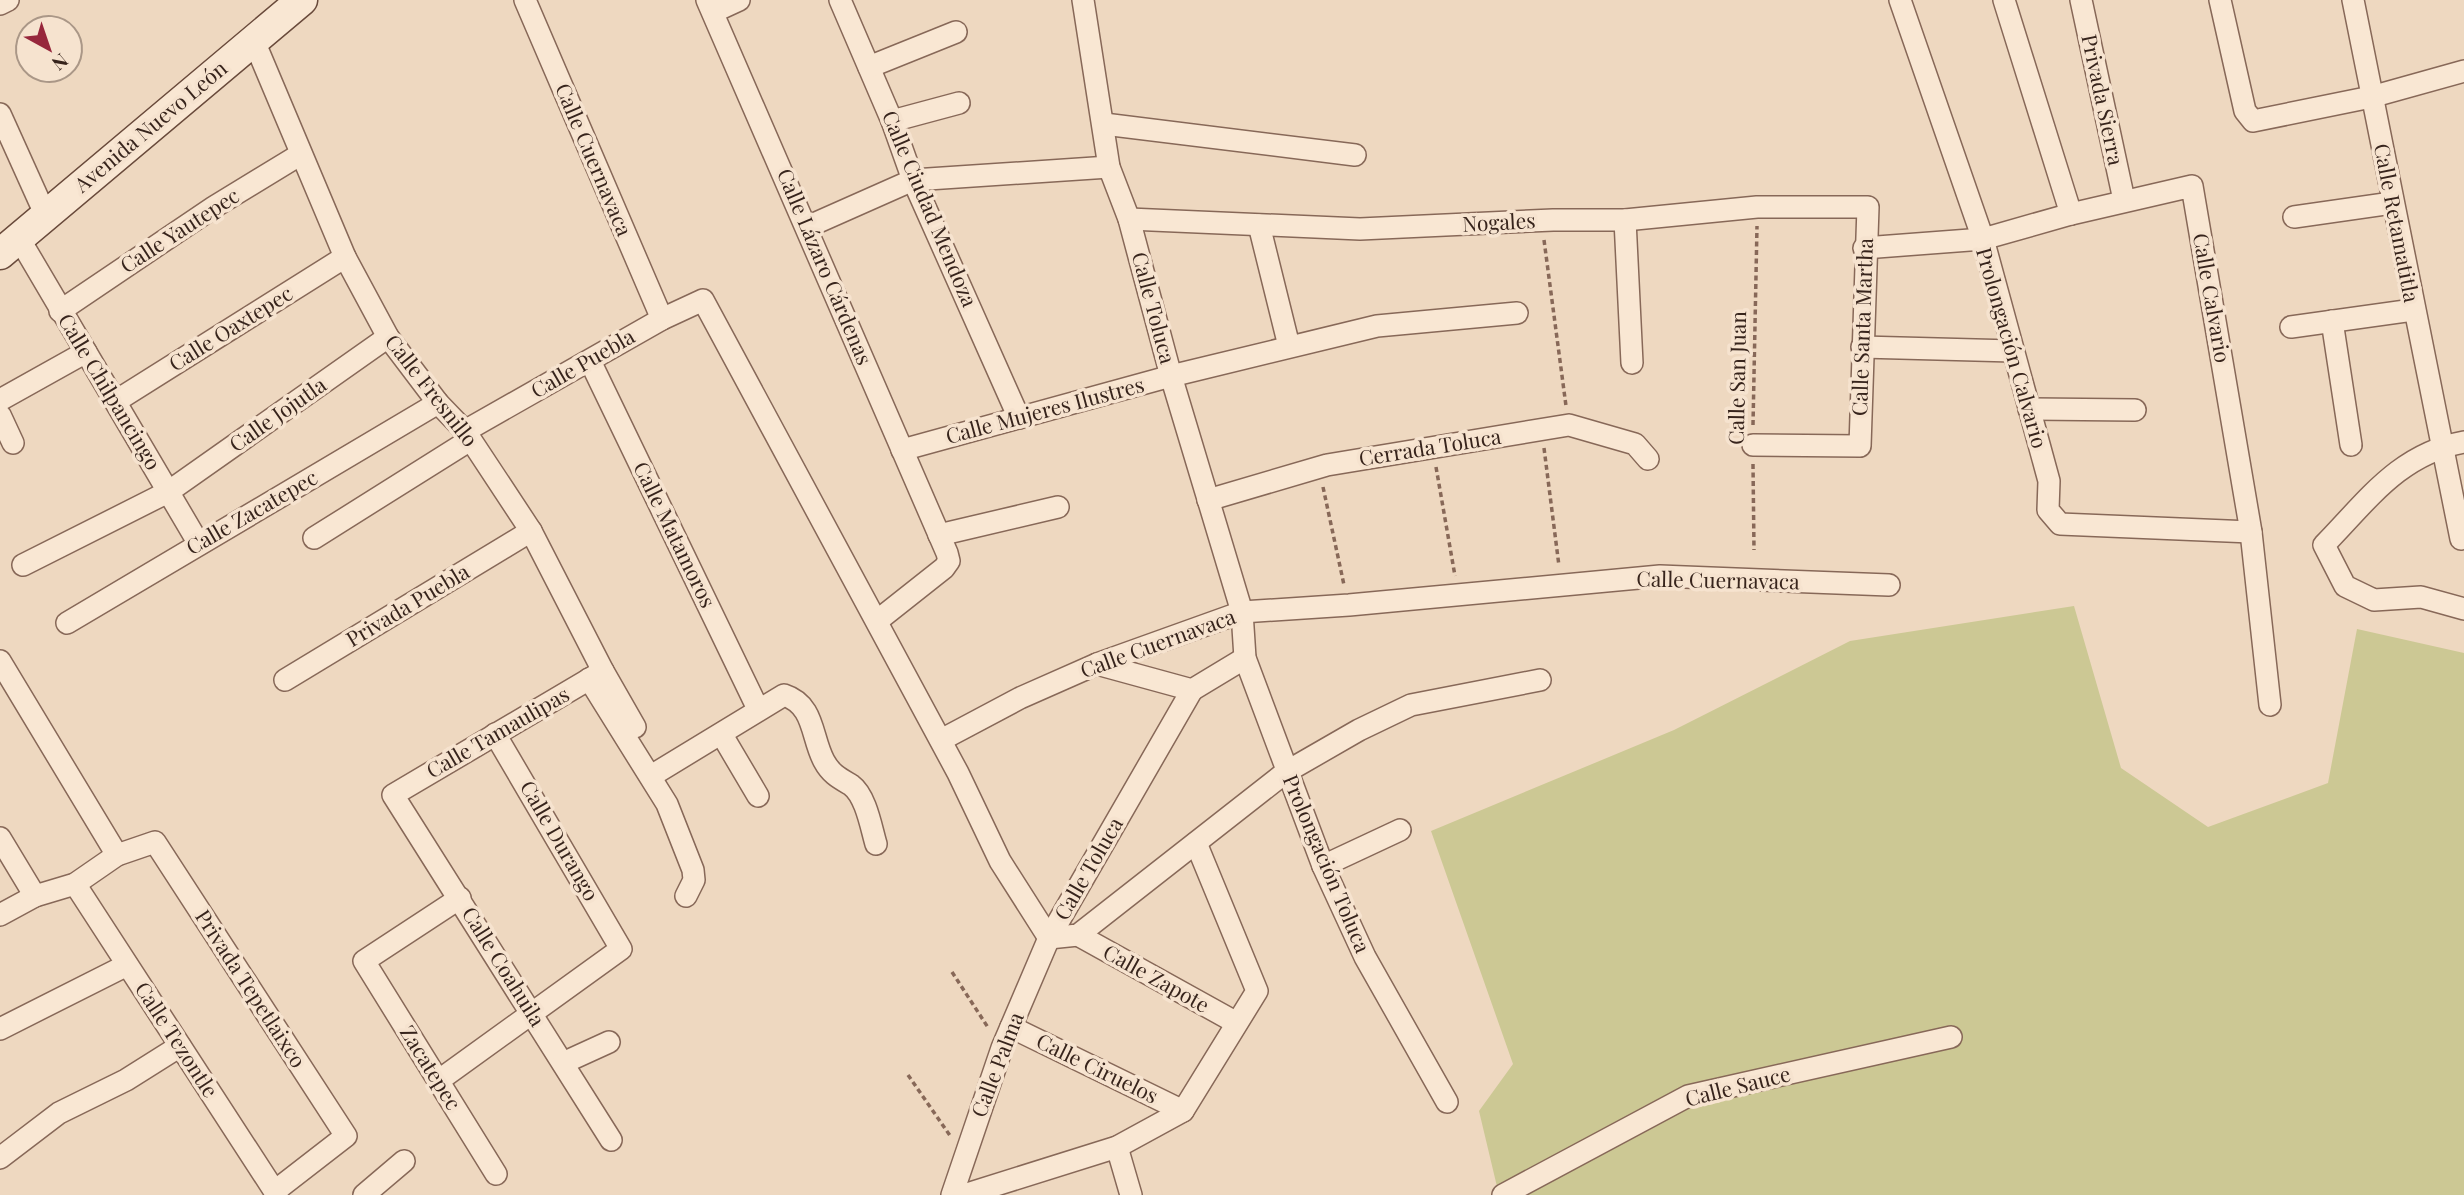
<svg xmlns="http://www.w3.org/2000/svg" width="2464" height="1195" font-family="'Playfair Display',serif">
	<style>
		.green { fill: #ccc894 }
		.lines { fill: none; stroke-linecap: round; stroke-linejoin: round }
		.minor-casing { stroke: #876858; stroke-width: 24 }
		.secondary-casing { stroke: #694a3b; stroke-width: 33 }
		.path { stroke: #876858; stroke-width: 3.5; stroke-dasharray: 5 3.5; stroke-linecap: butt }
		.minor { stroke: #f9e7d3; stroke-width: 21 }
		.secondary { stroke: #f9e7d3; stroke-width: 30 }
		.labels { text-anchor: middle; stroke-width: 7; stroke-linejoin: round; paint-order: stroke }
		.street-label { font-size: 21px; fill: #37241c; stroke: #f6e3cf }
	</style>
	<rect width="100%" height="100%" fill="#eed8c0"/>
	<polygon class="green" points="2074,606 2121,768 2208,827 2328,783 2357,629 2464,653 2464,1195 1499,1195 1479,1111 1513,1064 1431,831 1674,730 1850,641"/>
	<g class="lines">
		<defs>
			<g id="minor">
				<polyline points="525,0 662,319"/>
				<polyline points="707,0 947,553 949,561 944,568 877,621"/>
				<polyline points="840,0 892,121 913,180 1019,418"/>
				<polyline points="1083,0 1109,167 1129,219 1171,376 1242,612 1245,658 1323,866 1365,957 1447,1102"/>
				<polyline points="1900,0 1983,239 2049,481 2048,510 2060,524 2251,532"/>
				<polyline points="2004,0 2071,214"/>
				<polyline points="2081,0 2124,200"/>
				<polyline points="2220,0 2245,111 2253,121 2371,97 2464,71"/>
				<polyline points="2353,0 2461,539"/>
				<polyline points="0,4 8,0"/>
				<polyline points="713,12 739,0"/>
				<polyline points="254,41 345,257 388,337 438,403 465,431 531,531 603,671 635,727"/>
				<polyline points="869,67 956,32"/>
				<polyline points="0,114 46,216"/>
				<polyline points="892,121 959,103"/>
				<polyline points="1104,124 1355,155"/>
				<polyline points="2294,217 2392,203"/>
				<polyline points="1129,219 1360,229 1553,220 1625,220 1757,207 1868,207 1860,446 1753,445"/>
				<polyline points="1625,220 1632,363"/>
				<polyline points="1259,225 1289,346"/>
				<polyline points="807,227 913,180 1109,167"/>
				<polyline points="20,240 199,544"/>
				<polyline points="1864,248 1983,239 2071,214 2192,186 2251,532 2270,705"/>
				<polyline points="60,311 214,207 301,154"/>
				<polyline points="2332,321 2351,445"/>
				<polyline points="2291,327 2413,310"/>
				<polyline points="1862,347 2013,351"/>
				<polyline points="590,361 758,709"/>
				<polyline points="0,400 86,352"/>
				<polyline points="116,401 345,257"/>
				<polyline points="2029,409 2135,410"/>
				<polyline points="0,415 13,443"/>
				<polyline points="465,431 662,319 703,300 958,773 1000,861 1049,938"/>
				<path d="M 2464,442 C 2399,454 2368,500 2324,545 L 2345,586 L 2374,600 L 2421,597 L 2464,609"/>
				<polyline points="902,450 1171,376 1377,326 1517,313"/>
				<polyline points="1208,500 1327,465 1569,425 1635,444 1648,459"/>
				<polyline points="939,535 1058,507"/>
				<polyline points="314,538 470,440"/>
				<polyline points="23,565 168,492 388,337"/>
				<polyline points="67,623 438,403"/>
				<polyline points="0,661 117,855"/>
				<polyline points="1097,664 1192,690 1245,658"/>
				<polyline points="603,671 393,795 611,1140"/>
				<polyline points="589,679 667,804 693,870 694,880 686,896"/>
				<polyline points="285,680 531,531"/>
				<polyline points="722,735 758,796"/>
				<polyline points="941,740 1020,698 1097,664 1242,612 1349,605 1660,576 1889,585"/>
				<path d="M 651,776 L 784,695 C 815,705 811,737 824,761 C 831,774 839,778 851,785 C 866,796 871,827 876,844"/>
				<polyline points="0,838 35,896"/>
				<polyline points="1323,866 1400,830"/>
				<polyline points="75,884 277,1195"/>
				<polyline points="460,898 364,961 496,1174"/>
				<polyline points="0,915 35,896 75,884 117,855 155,842 346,1136 275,1191"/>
				<polyline points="1078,935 1235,1022"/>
				<polyline points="1049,938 1078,935 1286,772 1359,730 1411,705 1540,680"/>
				<polyline points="1011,1027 1183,1111"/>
				<polyline points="0,1029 127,965"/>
				<polyline points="563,1063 609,1042"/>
				<polyline points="438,1081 621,949 495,734"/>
				<polyline points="1117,1147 1131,1195"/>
				<polyline points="0,1158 59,1113 126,1080 180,1046"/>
				<polyline points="364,1195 404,1161"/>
				<polyline points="952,1195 1002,1048 1049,938 1192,690"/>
				<polyline points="964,1195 1117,1147 1183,1111 1257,991 1196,843"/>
				<polyline points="1503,1195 1688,1096 1951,1037"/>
			</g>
			<polyline id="secondary" points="0,254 302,0"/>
		</defs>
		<use href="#minor" class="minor-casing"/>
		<use href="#secondary" class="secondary-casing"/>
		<g class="path">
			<polyline points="1544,240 1566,406"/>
			<polyline points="1753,425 1757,226"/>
			<polyline points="1544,448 1559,566"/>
			<polyline points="1753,464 1754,550"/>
			<polyline points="1436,467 1455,576"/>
			<polyline points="1323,487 1344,585"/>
			<polyline points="952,972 989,1029"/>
			<polyline points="908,1075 951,1137"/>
		</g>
		<use href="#minor" class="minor"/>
		<use href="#secondary" class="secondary"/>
	</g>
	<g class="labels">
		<g class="street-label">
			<text transform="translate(2102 100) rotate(78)" y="7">Privada Sierra</text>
			<text transform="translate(151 127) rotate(-40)" y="7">Avenida Nuevo León</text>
			<text transform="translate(593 160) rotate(67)" y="7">Calle Cuernavaca</text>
			<text transform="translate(929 209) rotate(67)" y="7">Calle Ciudad Mendoza</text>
			<text transform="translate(1499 223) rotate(-3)" y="7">Nogales</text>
			<text transform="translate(2396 223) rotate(79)" y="7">Calle Retamatitla</text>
			<text transform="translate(180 231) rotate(-33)" y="7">Calle Yautepec</text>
			<text transform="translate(824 267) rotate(67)" y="7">Calle Lázaro Cárdenas</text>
			<text transform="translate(2211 298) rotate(80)" y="7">Calle Calvario</text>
			<text transform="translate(1153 308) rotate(75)" y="7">Calle Toluca</text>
			<text transform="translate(1863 327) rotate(-88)" y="7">Calle Santa Martha</text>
			<text transform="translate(231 329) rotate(-32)" y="7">Calle Oaxtepec</text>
			<text transform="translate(2011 348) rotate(74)" y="7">Prolongación Calvario</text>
			<text transform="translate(583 364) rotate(-30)" y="7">Calle Puebla</text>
			<text transform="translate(1738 378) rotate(-89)" y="7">Calle San Juan</text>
			<text transform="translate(431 391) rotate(52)" y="7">Calle Fresnillo</text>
			<text transform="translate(109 392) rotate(59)" y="7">Calle Chilpancingo</text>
			<text transform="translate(1045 411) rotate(-15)" y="7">Calle Mujeres Ilustres</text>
			<text transform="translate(278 415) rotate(-35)" y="7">Calle Jojutla</text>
			<text transform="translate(1430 448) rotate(-9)" y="7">Cerrada Toluca</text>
			<text transform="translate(252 513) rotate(-30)" y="7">Calle Zacatepec</text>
			<text transform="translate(674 535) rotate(64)" y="7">Calle Matamoros</text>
			<text transform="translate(1718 581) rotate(1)" y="7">Calle Cuernavaca</text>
			<text transform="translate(408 606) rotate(-31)" y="7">Privada Puebla</text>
			<text transform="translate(1158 644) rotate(-20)" y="7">Calle Cuernavaca</text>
			<text transform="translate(498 733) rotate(-30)" y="7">Calle Tamaulipas</text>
			<text transform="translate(559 841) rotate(60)" y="7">Calle Durango</text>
			<text transform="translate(1326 864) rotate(67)" y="7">Prolongación Toluca</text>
			<text transform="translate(1089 869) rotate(-60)" y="7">Calle Toluca</text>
			<text transform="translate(503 967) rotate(58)" y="7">Calle Coahuila</text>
			<text transform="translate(1156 979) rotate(29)" y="7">Calle Zapote</text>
			<text transform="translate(250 989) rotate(57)" y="7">Privada Tepetlaixco</text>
			<text transform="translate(176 1040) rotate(57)" y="7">Calle Tezontle</text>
			<text transform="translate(998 1065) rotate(-69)" y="7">Calle Palma</text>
			<text transform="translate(430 1068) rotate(58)" y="7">Zacatepec</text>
			<text transform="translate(1097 1069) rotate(26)" y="7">Calle Ciruelos</text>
			<text transform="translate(1738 1087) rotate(-14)" y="7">Calle Sauce</text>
		</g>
	</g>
	<g transform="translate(49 49) rotate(140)"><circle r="33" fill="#f6e3cf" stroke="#aa9787" stroke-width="2"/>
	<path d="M0-5L12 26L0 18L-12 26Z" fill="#97273c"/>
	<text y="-10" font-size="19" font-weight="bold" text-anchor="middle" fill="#37241c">N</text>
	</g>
</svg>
